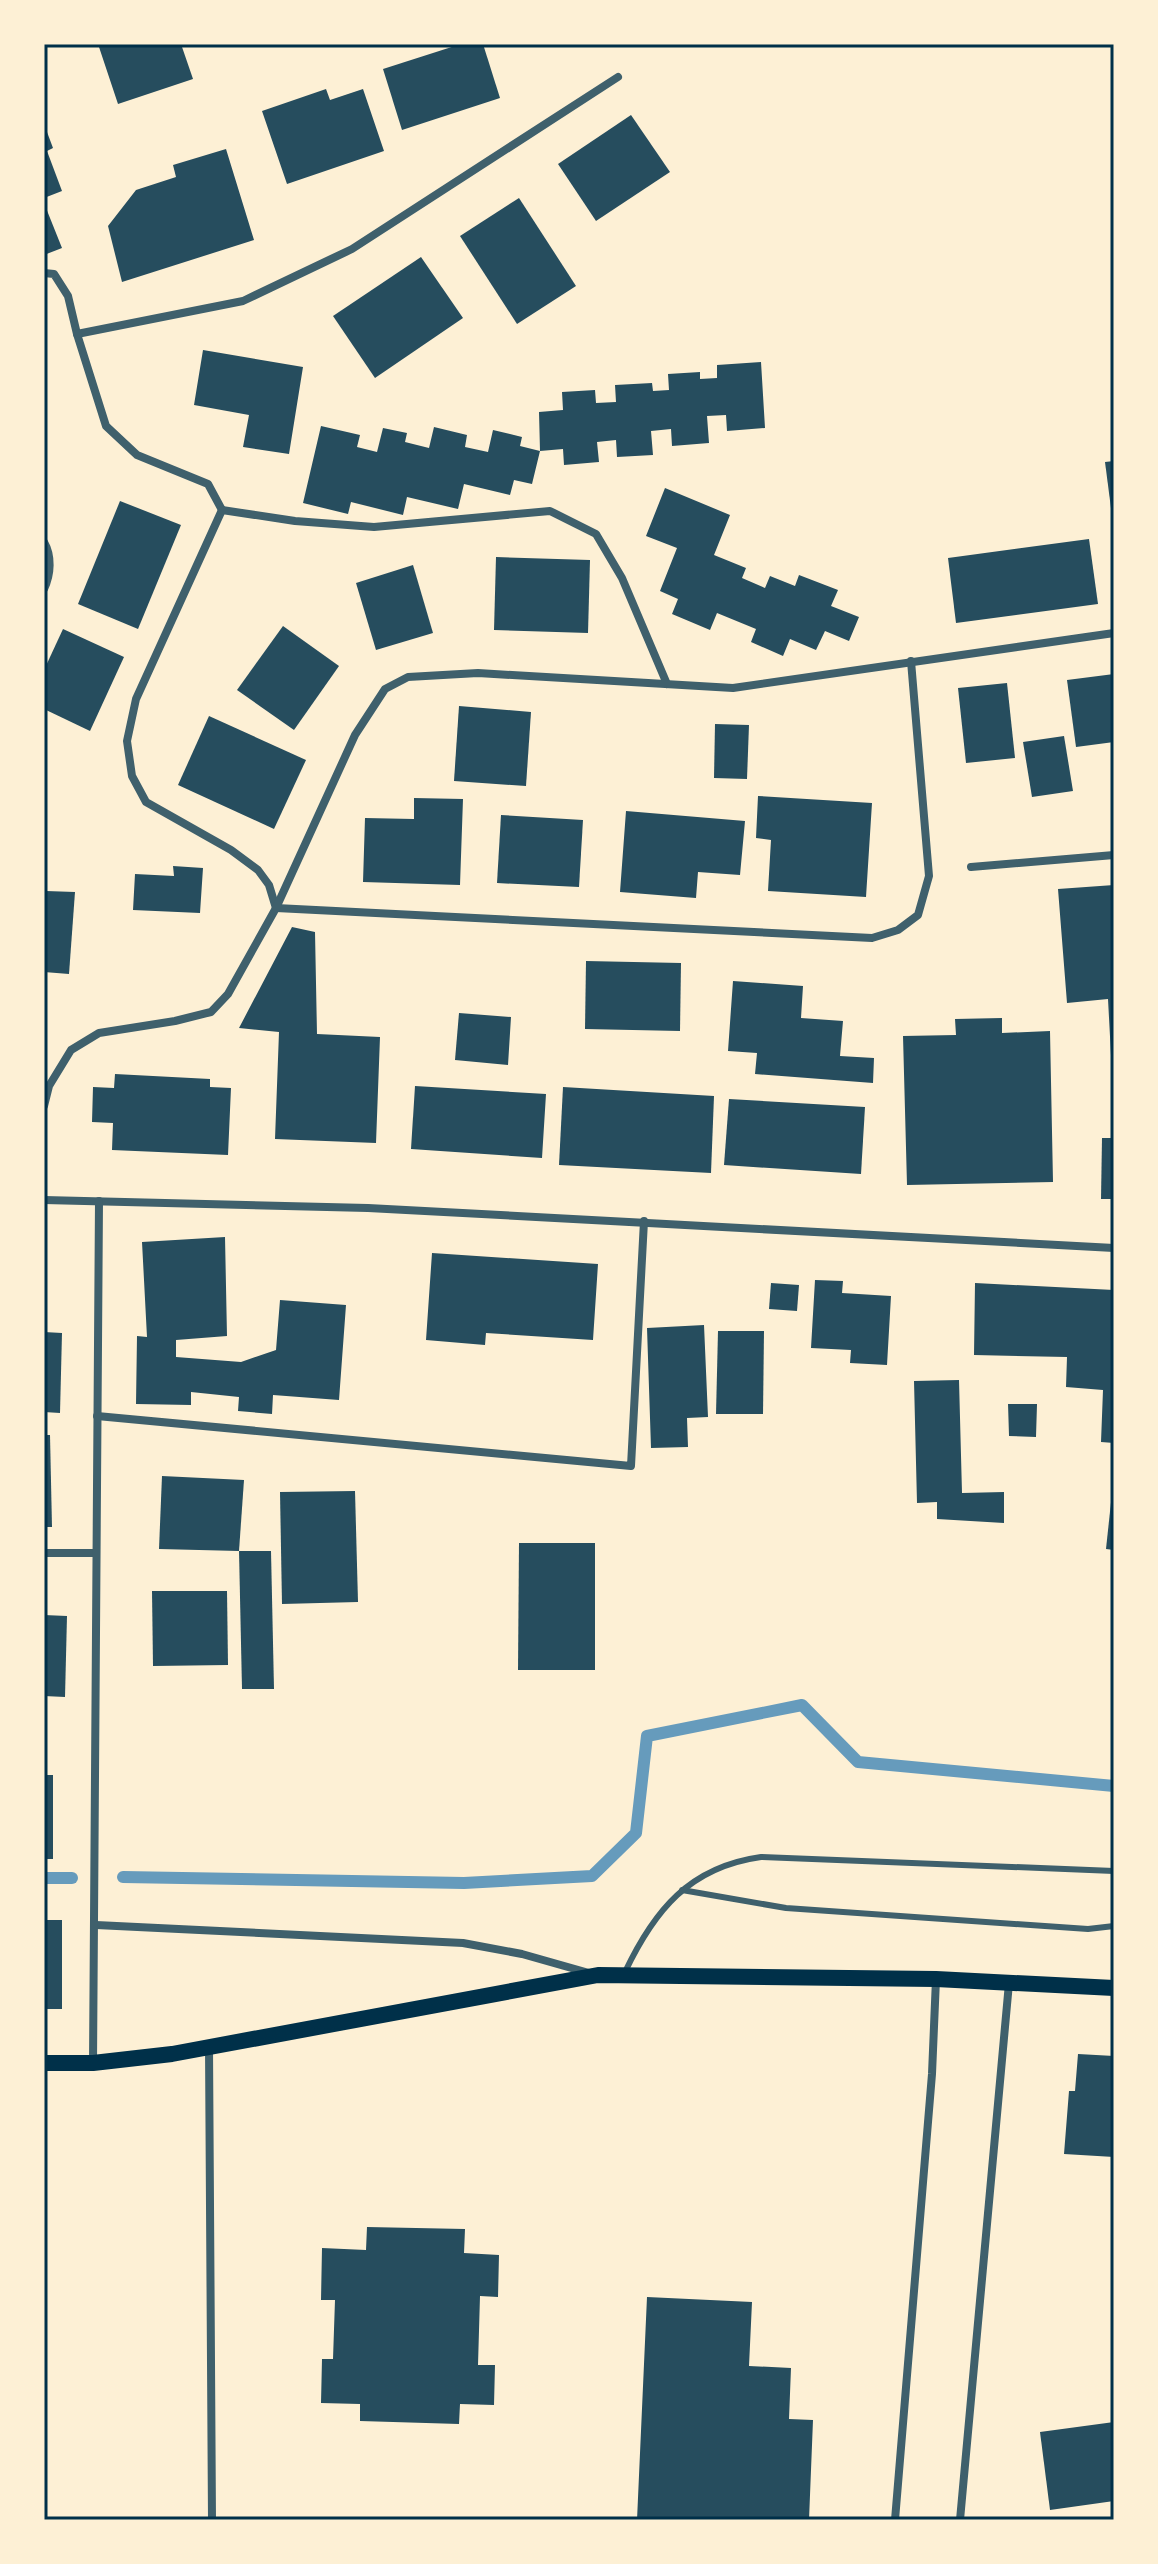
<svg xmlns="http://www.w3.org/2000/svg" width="1158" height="2564" font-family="'Exo 2',sans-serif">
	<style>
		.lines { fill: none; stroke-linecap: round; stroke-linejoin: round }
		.stream { stroke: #669bbc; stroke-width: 12 }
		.building { fill: #264d5e }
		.service { stroke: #3f606c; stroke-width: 6 }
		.minor { stroke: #3f606c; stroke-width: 8 }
		.secondary { stroke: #003049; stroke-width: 16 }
		.neatline { fill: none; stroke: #003049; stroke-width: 3 }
	</style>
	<rect width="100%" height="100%" fill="#fdf0d5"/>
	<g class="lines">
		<g class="stream">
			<polyline points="123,1877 464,1883 592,1876 636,1833 647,1736 802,1705 858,1762 1114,1786"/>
			<polyline points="44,1878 72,1878"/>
		</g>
	</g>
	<g class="building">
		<polygon points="98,44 181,44 193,79 118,104"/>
		<polygon points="461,44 483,44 500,98 402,130 383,69"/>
		<polygon points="326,89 330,100 363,89 384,151 287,184 262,111"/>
		<polygon points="631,115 670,172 596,221 558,164"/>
		<polygon points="44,124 53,148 47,151 62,191 44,198"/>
		<polygon points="226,149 254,240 122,282 108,226 136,190 176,177 173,165"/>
		<polygon points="519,198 576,286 517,324 460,236"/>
		<polygon points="44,203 62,248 44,255"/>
		<polygon points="421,257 463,318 375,378 333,316"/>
		<polygon points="203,350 303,367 289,454 243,447 249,415 194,405"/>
		<polygon points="761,362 765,428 727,431 726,415 707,416 709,443 672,446 671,429 651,431 653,455 617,457 616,440 597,442 599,462 564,465 563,449 540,451 539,412 563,410 562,392 595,390 596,403 616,402 615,385 652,383 653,391 669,390 668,374 700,372 700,379 717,378 717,365"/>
		<polygon points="321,426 360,435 357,447 377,452 383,428 407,433 405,442 429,448 434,427 467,435 465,447 488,452 493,430 522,437 520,446 540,451 532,484 514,480 510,495 464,484 458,509 407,497 403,515 351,502 348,514 303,503"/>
		<polygon points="1114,461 1114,516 1112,516 1105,462"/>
		<polygon points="665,488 730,515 714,555 746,568 742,578 765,588 770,576 795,586 799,575 838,590 831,606 859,617 849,641 825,631 816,650 790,639 783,656 751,642 756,629 717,613 710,630 672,614 678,599 660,591 677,548 646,536"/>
		<polygon points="120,501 181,525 138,629 78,604"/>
		<polygon points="1089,539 1098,604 956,623 948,558"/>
		<polygon points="496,557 590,560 588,633 494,630"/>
		<polygon points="413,565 433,633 376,650 356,583"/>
		<polygon points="283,626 339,666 294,730 237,690"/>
		<polygon points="63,629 124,657 90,731 44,709 44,670"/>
		<polygon points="1114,674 1114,742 1076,747 1067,680"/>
		<polygon points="1007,683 1015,758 966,763 958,688"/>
		<polygon points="459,706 531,712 526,786 454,781"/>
		<polygon points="209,716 306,760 274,829 178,785"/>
		<polygon points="715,724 749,725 747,779 714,778"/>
		<polygon points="1064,736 1073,791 1032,797 1023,742"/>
		<polygon points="758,796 872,803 866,897 768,891 771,840 756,838"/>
		<polygon points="414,798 463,799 460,885 363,882 365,818 414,819"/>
		<polygon points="626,811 745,821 740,875 698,872 696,898 620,892"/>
		<polygon points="501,815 583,820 579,887 497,883"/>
		<polygon points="173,866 203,868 200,913 133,910 135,874 174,876"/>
		<polygon points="1114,885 1114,1074 1112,1074 1108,999 1067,1003 1058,889"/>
		<polygon points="46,891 75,892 69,974 44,972"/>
		<polygon points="292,927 315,932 317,1034 380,1037 376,1143 275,1139 279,1032 239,1028"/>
		<polygon points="586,961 681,963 680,1031 585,1029"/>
		<polygon points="733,981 803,986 801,1018 843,1021 840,1056 874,1058 873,1083 755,1074 757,1053 728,1051"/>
		<polygon points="459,1013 511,1017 508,1065 455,1060"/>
		<polygon points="1002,1018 1002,1033 1050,1031 1053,1182 907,1185 903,1036 956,1035 955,1019"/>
		<polygon points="115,1074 210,1079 210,1087 231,1088 228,1155 112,1150 113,1123 92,1122 93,1087 114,1088"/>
		<polygon points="415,1086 546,1094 542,1158 411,1149"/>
		<polygon points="563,1087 714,1096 711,1173 559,1165"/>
		<polygon points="729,1099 865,1107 861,1174 724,1165"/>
		<polygon points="1102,1138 1114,1138 1114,1199 1101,1199"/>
		<polygon points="225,1237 227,1336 176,1340 176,1357 241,1362 276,1350 280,1300 346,1305 339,1400 273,1395 272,1414 238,1411 239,1397 191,1392 191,1405 136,1404 137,1336 147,1337 142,1242"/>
		<polygon points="432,1253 598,1264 593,1340 486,1333 485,1345 426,1340"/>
		<polygon points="815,1280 843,1281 842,1293 891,1296 887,1365 850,1363 851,1350 811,1348"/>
		<polygon points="771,1283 799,1285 797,1311 769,1309"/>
		<polygon points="975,1283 1114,1290 1114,1443 1101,1442 1103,1390 1066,1387 1067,1357 974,1355"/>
		<polygon points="704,1325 708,1417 687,1418 688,1447 651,1448 647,1328"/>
		<polygon points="718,1331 764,1331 763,1414 716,1414"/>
		<polygon points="44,1332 62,1333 60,1413 44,1412"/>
		<polygon points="959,1380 962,1493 1004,1492 1004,1523 937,1519 937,1502 917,1503 914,1381"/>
		<polygon points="1008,1404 1037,1404 1036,1437 1009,1436"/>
		<polygon points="44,1435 50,1435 52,1527 44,1527"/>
		<polygon points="162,1476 244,1480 239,1551 159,1549"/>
		<polygon points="355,1491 358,1602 282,1604 280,1492"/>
		<polygon points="1112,1493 1114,1493 1114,1550 1106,1549"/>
		<polygon points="519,1543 595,1543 595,1670 518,1670"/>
		<polygon points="239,1551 271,1551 274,1689 242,1689"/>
		<polygon points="152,1591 227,1591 228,1665 153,1666"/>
		<polygon points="44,1615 67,1616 65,1697 44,1696"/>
		<rect x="44" y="1775" width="9" height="84"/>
		<rect x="44" y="1920" width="18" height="89"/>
		<polygon points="1078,2054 1114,2056 1114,2157 1064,2154 1069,2091 1075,2091"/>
		<polygon points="367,2227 465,2229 464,2253 499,2255 498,2297 480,2296 478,2365 495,2365 494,2405 460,2404 459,2424 360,2421 360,2404 321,2403 322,2359 333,2359 335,2300 321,2300 322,2248 366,2250"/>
		<polygon points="647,2297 752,2302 749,2366 791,2368 789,2419 813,2420 809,2520 637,2520"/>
		<polygon points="1114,2422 1114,2501 1050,2510 1040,2432"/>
	</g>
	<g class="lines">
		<g class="service">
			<polyline points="682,1890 786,1908 1088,1929 1114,1926"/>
			<path d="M 625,1972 C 654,1911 689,1867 761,1857 L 1114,1871"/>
		</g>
		<g class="minor">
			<polyline points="44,273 54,274 68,296 77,334 106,426 137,455 208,484 222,510"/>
			<polyline points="77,334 243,301 352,249 618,77"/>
			<polyline points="222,510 136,699 127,741 132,776 146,802 231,850 258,870 269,885 276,908 872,938 898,930 918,915 929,876 911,661"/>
			<polyline points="222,510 295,521 374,527 550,511 596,534 622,578 667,684"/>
			<path d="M 44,542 C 52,556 51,574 44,589"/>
			<polyline points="971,867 1114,855"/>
			<polyline points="44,1106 49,1086 71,1050 99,1033 175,1021 211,1012 228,994 276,908 355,735 385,689 408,677 478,673 733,688 1114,633"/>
			<polyline points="44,1200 368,1208 1114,1248"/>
			<polyline points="97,1416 631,1466 644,1221"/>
			<polyline points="44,1553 96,1553"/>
			<polyline points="96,1925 463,1943 522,1954 589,1973"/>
			<polyline points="209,2047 212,2520"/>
			<polyline points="93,2063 99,1201"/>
			<polyline points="895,2520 932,2074 936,1979"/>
			<polyline points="960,2520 1009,1983"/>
		</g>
		<polyline class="secondary" points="44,2063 93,2063 172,2054 598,1975 936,1979 1114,1988"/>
	</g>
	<rect width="1158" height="2564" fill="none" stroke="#fdf0d5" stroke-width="92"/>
	<rect x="46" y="46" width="1066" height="2472" class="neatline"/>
</svg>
